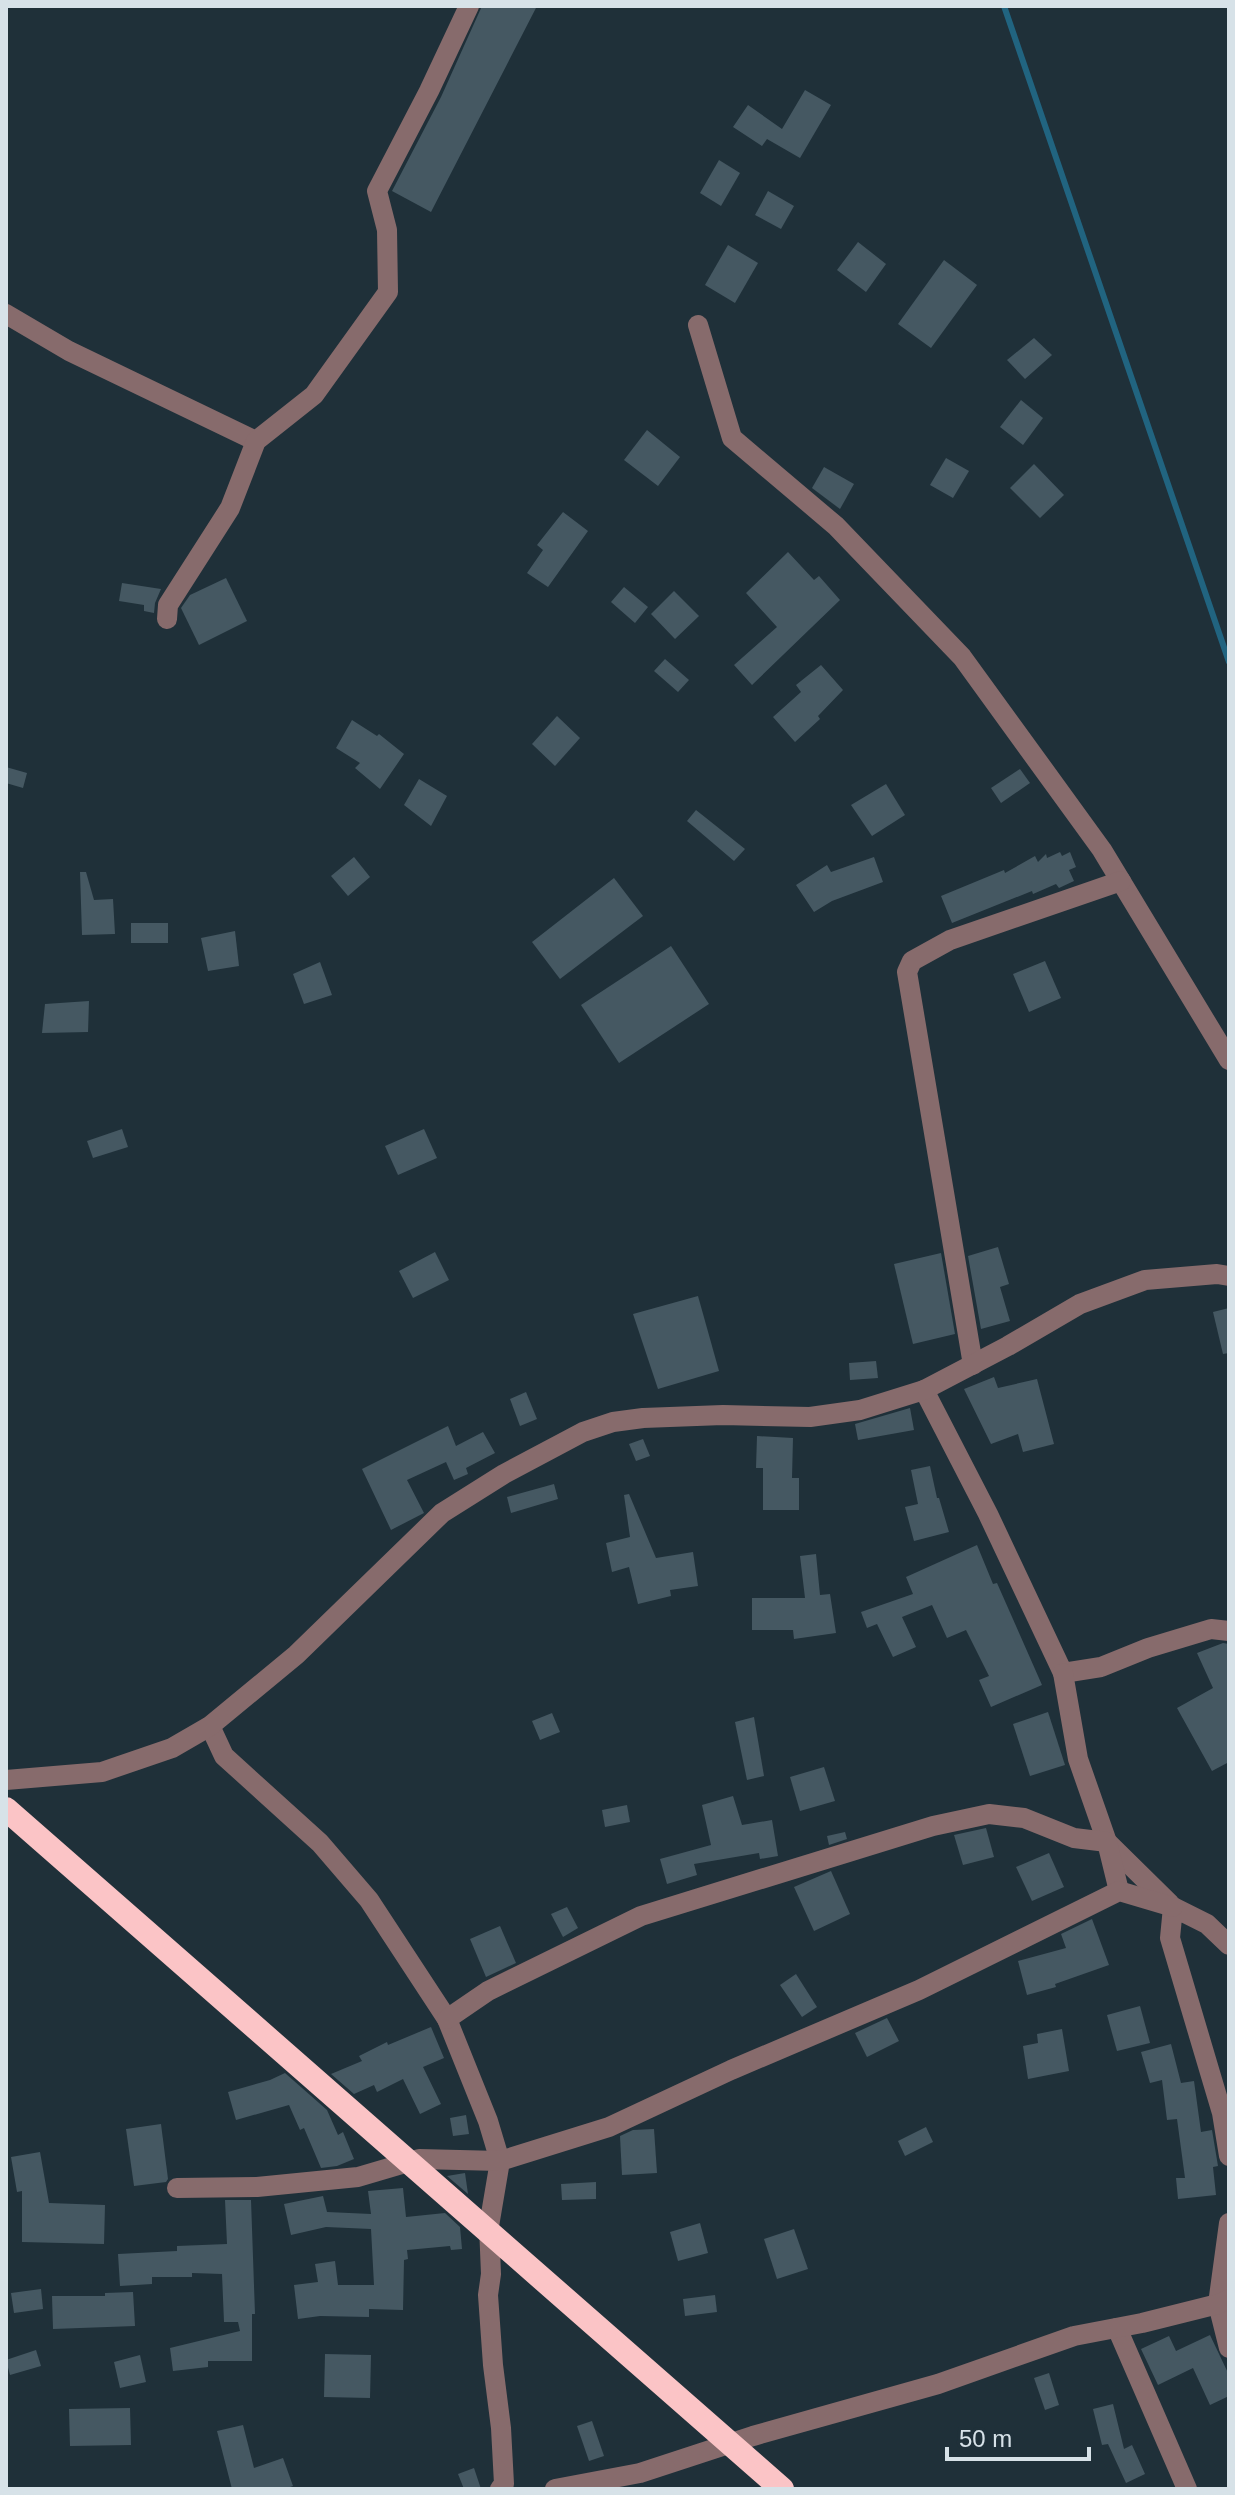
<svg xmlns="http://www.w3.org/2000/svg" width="1235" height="2495" font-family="Helvetica,sans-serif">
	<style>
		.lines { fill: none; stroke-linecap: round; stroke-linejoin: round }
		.stream { stroke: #216480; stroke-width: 6 }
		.building { fill: #455862 }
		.minor { stroke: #876b6c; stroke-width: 20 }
		.highway { stroke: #fbc4c6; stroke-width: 24 }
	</style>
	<rect width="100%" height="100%" fill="#1f3039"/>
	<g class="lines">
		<polyline class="stream" points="1004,6 1229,662"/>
	</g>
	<g class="building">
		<polygon points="482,6 537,6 431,212 392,191 441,97"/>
		<polygon points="805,90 831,105 800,158 767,139 762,146 733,127 748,105 782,129"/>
		<polygon points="719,160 740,173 721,206 700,193"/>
		<polygon points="768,191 794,206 781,229 755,215"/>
		<polygon points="858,242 886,264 866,292 837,270"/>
		<polygon points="728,245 758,263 735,303 705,285"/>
		<polygon points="944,260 977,285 931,348 898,324"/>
		<polygon points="1034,338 1052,355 1025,379 1007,360"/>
		<polygon points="1021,400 1043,418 1023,445 1000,427"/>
		<polygon points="647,430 680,457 658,486 624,460"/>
		<polygon points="946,458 969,471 953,498 930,485"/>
		<polygon points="1034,464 1064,495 1040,518 1010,488"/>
		<polygon points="824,467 854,484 840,509 812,488"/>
		<polygon points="563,512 588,531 548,587 527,573 543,550 537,545"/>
		<polygon points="788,552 814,580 819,576 840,600 752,685 734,665 777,627 746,593"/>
		<polygon points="226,578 247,621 199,645 181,608 190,595"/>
		<polygon points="122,583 161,589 155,603 154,613 144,611 144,605 119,601"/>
		<polygon points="624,587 648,607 635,623 611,602"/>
		<polygon points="674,591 699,616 675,639 651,614"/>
		<polygon points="665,659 689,680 678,692 654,671"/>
		<polygon points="821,665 843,690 818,716 820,719 795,742 773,717 801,692 796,685"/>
		<polygon points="557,716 580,738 555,766 532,744"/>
		<polygon points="352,720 377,736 379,734 404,754 380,789 355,768 360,763 336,748"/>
		<polygon points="6,767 27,773 23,788 6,783"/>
		<polygon points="1020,769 1030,783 1001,803 991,788"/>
		<polygon points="419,779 447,796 431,826 404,805"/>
		<polygon points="886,784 905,815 872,836 851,805"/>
		<polygon points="696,810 745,849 734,861 687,821"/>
		<polygon points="1060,852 1062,856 1070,852 1076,867 1069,870 1074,881 1059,888 1056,884 1033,894 1032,891 952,923 941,896 1004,870 1005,873 1035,856 1038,862 1046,854 1047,858"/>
		<polygon points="354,857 370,877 348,896 331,876"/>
		<polygon points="874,857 883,882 832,901 814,912 796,885 827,865 831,872"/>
		<polygon points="80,872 86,872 94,900 113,899 115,934 82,935"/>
		<polygon points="614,878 643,916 560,979 532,942"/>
		<rect x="131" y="923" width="37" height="20"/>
		<polygon points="235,931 239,966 208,971 201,938"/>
		<polygon points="671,946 709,1004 619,1063 581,1005"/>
		<polygon points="1045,961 1061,998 1029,1012 1013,974"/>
		<polygon points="320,962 332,995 304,1004 293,974"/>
		<polygon points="89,1001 88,1032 42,1033 45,1004"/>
		<polygon points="122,1129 128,1147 93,1158 87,1141"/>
		<polygon points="424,1129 437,1158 398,1175 385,1146"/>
		<polygon points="998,1247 1009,1284 1000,1287 1010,1321 981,1329 968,1256"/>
		<polygon points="435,1252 449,1280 413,1298 399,1271"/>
		<polygon points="941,1253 955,1334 913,1344 894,1264"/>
		<polygon points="698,1296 719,1371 658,1389 633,1314"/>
		<polygon points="1229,1308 1229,1353 1223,1354 1213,1312"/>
		<polygon points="876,1361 878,1378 850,1380 849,1363"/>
		<polygon points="994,1377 998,1388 1037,1379 1054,1444 1023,1452 1018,1434 991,1444 964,1389"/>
		<polygon points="526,1392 537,1419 520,1426 510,1399"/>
		<polygon points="910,1408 914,1430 858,1440 855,1424"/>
		<polygon points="448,1426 456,1446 483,1432 495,1453 466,1468 468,1474 454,1480 446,1462 407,1480 424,1513 391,1530 362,1469"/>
		<polygon points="757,1436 793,1438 792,1478 799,1478 799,1510 763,1510 763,1468 756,1468"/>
		<polygon points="643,1439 650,1456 636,1461 629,1444"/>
		<polygon points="930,1466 937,1498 939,1498 949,1532 914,1541 905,1507 918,1504 911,1470"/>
		<polygon points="554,1484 558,1499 511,1513 507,1497"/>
		<polygon points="629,1494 656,1558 693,1552 698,1586 670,1590 671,1596 638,1604 629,1567 612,1572 606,1543 630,1537 624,1495"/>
		<polygon points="977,1545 993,1584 997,1583 1042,1685 991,1707 979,1680 989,1676 966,1630 947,1638 932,1605 902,1617 916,1647 893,1657 877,1624 867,1628 861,1612 913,1594 906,1577"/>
		<polygon points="816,1554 820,1595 830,1594 836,1633 794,1639 793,1630 752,1630 752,1598 805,1598 800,1556"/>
		<polygon points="1223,1643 1229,1644 1229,1762 1212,1771 1177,1708 1213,1688 1197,1653"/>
		<polygon points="1048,1712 1065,1765 1030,1776 1013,1724"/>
		<polygon points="552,1713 560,1732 540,1740 532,1721"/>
		<polygon points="754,1717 764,1776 747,1780 735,1722"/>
		<polygon points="824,1767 835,1801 800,1811 790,1777"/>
		<polygon points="733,1796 742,1825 772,1820 778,1856 760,1859 759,1853 694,1864 697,1875 667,1884 660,1859 711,1845 702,1805"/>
		<polygon points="627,1805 630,1822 605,1827 602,1810"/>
		<polygon points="986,1828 994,1857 963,1865 954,1835"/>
		<polygon points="845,1832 847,1839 829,1845 827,1836"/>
		<polygon points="1049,1853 1064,1887 1032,1901 1016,1867"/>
		<polygon points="831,1871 850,1914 814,1931 794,1887"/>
		<polygon points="567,1907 578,1928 563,1937 551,1914"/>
		<polygon points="1092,1919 1109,1965 1055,1984 1056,1987 1027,1995 1018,1961 1066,1948 1061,1934"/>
		<polygon points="500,1926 516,1963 486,1977 470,1939"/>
		<polygon points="796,1974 817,2007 802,2017 780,1985"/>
		<polygon points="1140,2006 1150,2043 1117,2051 1107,2015"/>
		<polygon points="887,2018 899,2041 867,2057 855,2033"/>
		<polygon points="431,2027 444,2058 423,2067 441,2104 420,2114 403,2079 377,2092 374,2085 354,2094 331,2074 362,2061 359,2056 387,2042 388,2045"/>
		<polygon points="1062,2029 1069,2071 1028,2079 1023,2046 1038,2043 1037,2034"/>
		<polygon points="1171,2044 1181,2083 1194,2081 1201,2132 1212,2130 1218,2166 1213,2167 1216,2195 1178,2199 1176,2178 1185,2178 1177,2119 1167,2120 1162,2080 1150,2083 1141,2052"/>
		<polygon points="285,2073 327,2110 338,2135 343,2132 354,2159 337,2166 321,2168 304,2128 300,2130 289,2105 236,2120 228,2092 270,2080"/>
		<polygon points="466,2115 469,2134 453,2136 450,2118"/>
		<polygon points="161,2124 168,2179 166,2182 134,2186 126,2129"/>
		<polygon points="926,2127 933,2142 905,2156 898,2141"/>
		<polygon points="654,2129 657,2173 622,2175 620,2136 633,2130"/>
		<polygon points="40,2152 49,2203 105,2205 104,2244 22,2242 22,2191 17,2192 11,2157"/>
		<polygon points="465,2173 468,2194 447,2176"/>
		<polygon points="596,2182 596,2199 562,2200 561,2184"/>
		<polygon points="403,2188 406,2217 445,2213 460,2227 462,2249 451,2250 450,2246 407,2250 408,2259 404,2260 403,2310 369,2309 369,2317 320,2316 298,2319 294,2285 318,2282 315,2264 335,2261 338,2285 374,2285 371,2229 326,2227 291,2235 284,2204 323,2196 327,2212 371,2214 368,2191"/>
		<polygon points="225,2200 251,2200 255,2314 252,2314 252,2361 208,2361 208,2367 173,2371 170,2348 240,2331 238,2322 224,2322 222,2274 192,2273 192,2277 152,2277 152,2284 120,2286 118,2254 177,2251 177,2246 227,2244"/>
		<polygon points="700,2223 708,2253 678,2261 670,2232"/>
		<polygon points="794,2229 808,2269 777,2279 764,2239"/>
		<polygon points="41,2289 43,2309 14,2313 11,2293"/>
		<polygon points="133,2292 135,2326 53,2329 52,2296 105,2296 105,2293"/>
		<polygon points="715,2295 717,2312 685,2316 683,2299"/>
		<polygon points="1210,2335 1229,2375 1229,2396 1210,2405 1193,2368 1158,2385 1141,2349 1169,2336 1176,2351"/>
		<polygon points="36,2350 41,2366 10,2375 6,2360"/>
		<polygon points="325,2354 371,2355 370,2398 324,2397"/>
		<polygon points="140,2355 146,2382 120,2388 114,2362"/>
		<polygon points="1049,2373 1059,2405 1045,2410 1034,2378"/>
		<polygon points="1113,2404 1124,2449 1132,2445 1145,2474 1126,2483 1108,2444 1102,2445 1093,2409"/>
		<polygon points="130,2408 131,2445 70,2446 69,2409"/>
		<polygon points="592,2421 604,2456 589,2461 577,2426"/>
		<polygon points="243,2425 254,2468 283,2458 293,2486 284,2489 232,2489 217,2431"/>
		<polygon points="474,2468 481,2489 464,2489 458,2474"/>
	</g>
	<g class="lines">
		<g class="minor">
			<polyline points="6,314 69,351 256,441"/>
			<polyline points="698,325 732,438 836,526 962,657 1102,850 1229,1060"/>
			<polyline points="167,619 168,605 230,508 256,441 314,395 388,292 387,230 377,191 429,91 469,6"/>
			<polyline points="973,1365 907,972 912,961 950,940 1121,881"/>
			<polyline points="924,1390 988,1514 1063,1673 1101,1667 1148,1648 1211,1629 1229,1631"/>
			<polyline points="1063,1673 1078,1759 1107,1842 1170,1904"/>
			<polyline points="210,1726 224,1756 320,1843 369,1900 447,2019 488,2121 500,2161 489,2226 491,2274 488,2295 493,2365 501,2428 504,2484 500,2489"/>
			<polyline points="6,1780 102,1772 172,1748 210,1726 296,1655 442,1513 504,1474 583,1432 613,1422 643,1418 723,1415 810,1417 860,1410 924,1390 1008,1346 1080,1304 1145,1280 1217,1274 1229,1276"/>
			<polyline points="1229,1945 1207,1924 1173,1907 1170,1938 1222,2113 1229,2156"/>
			<polyline points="447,2019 488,1991 641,1916 933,1826 989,1814 1024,1818 1074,1838 1107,1842 1119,1891"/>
			<polyline points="177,2188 257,2187 358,2177 419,2159 500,2161 609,2127 731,2070 919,1990 1119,1891 1173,1907"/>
			<polyline points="1229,2223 1218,2304 1229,2348"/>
			<polyline points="1117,2328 1187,2489"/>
			<polyline points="555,2489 640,2473 753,2436 938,2384 1074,2336 1142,2323 1218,2304 1229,2299"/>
		</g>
		<polyline class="highway" points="6,1809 782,2489"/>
	</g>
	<rect width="1235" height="2495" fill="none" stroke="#d7e2e8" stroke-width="16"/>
	<path d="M947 2447v12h142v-12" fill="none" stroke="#d7e2e8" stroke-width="4"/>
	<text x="959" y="2447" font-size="24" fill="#d7e2e8" stroke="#1f3039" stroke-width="6" paint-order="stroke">50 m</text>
</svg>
